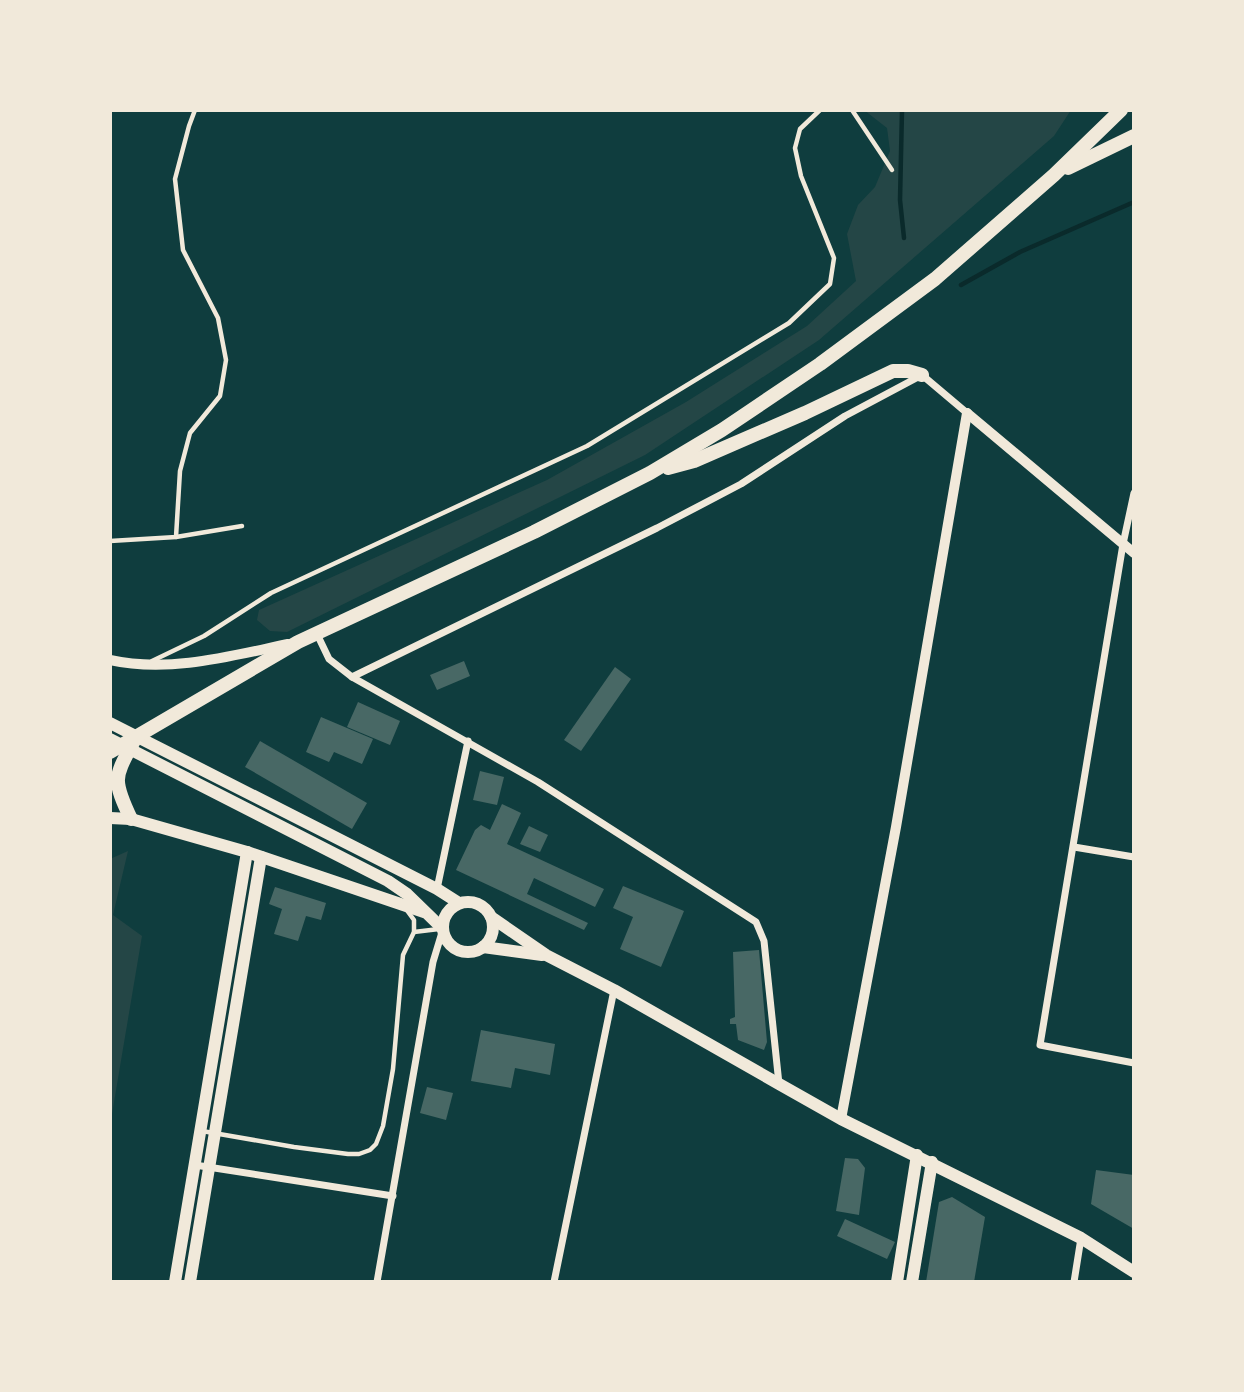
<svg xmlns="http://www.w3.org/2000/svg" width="1244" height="1392" font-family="'IBM Plex Sans',sans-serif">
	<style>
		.green { fill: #244646 }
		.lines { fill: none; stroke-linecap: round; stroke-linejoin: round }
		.stream { stroke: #0a2a2b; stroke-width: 4.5 }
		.building { fill: #486865 }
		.service { stroke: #f1e9da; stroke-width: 4.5 }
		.minor { stroke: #f1e9da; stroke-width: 7 }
		.tertiary { stroke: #f1e9da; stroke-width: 10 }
		.secondary { stroke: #f1e9da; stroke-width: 12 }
		.trunk { stroke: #f1e9da; stroke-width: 14 }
	</style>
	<rect width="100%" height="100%" fill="#0f3d3e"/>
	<g class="green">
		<polygon points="864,110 1071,110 1054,136 819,340 645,455 287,632 270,631 257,620 259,610 547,480 686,402 807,326 856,281 847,234 858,205 875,187 890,151 887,128"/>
		<polygon points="128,851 113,915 142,936 110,1126 110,859"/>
	</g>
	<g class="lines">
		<g class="stream">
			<polyline points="902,110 900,200 904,238"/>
			<polyline points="961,285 1020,252 1134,202"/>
		</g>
	</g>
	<g class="building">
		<polygon points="464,661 470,676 437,690 430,675"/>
		<polygon points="615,667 631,679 581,751 564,740"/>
		<polygon points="358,702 400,721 390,745 347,727"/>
		<polygon points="321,717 373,739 362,764 334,752 329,762 306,752"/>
		<polygon points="260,741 367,803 352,829 245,767"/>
		<polygon points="480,771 504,777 497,805 473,800"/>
		<polygon points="502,804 521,813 507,844 604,889 595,907 534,878 527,894 588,923 584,930 456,870 475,830 481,825 490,830"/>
		<polygon points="529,826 548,835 540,852 520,844"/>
		<polygon points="623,886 684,911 661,967 620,949 633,917 613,908"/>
		<polygon points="275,887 326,903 321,920 306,916 298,941 274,934 282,909 269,904"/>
		<polygon points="759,950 767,1042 764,1050 738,1040 736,1024 730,1024 730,1019 735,1017 733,952"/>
		<polygon points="481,1030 555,1044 550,1075 515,1068 511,1088 471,1081"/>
		<polygon points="427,1087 453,1093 446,1120 420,1113"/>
		<polygon points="845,1158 858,1159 865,1168 859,1215 836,1211"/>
		<polygon points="1096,1170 1134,1175 1134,1229 1091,1204"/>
		<polygon points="952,1197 985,1217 974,1282 926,1282 939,1202"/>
		<polygon points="845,1219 895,1242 887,1259 837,1236"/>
	</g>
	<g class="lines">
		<g class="service">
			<polyline points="852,110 892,170"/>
			<polyline points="176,537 180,471 190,433 220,396 226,360 218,318 183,250 175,179 189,126 195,110"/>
			<polyline points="110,541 176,537 242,526"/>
			<polyline points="152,661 204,636 271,593 587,446 789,323 830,284 834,258 801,176 795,148 800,129 820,110"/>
			<polyline points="414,932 439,929"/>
			<polyline points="202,1131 294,1147 348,1154 359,1154 370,1150 376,1144 383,1126 393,1069 403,955 414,932 414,920 406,909"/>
		</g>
		<g class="minor">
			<polyline points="1134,493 1123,544 1040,1045 1134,1063"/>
			<polyline points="317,634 329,659 352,677 538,782 756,922 764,941 779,1084"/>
			<polyline points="352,677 657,528 741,484 845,416 922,375 967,413"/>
			<polyline points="1074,847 1134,857"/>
			<polyline points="437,889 468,741"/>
			<polyline points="195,1165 393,1196"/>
			<polyline points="377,1282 433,962 443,929"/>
			<polyline points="554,1282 614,990"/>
			<polyline points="1074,1282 1081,1238"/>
		</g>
		<g class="tertiary">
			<polyline points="967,413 1134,553"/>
			<path d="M 110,660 C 169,673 231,656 288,644"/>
			<polyline points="841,1119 896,827 967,413"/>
		</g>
		<g class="secondary">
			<polyline points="110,723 437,889 459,903"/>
			<polyline points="110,739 388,881 407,894 443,929"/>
			<polyline points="110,818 131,819 247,852 424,912"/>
			<circle cx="468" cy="927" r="25"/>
			<polyline points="491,917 546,955 614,990 779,1084 841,1119 1081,1238 1134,1272"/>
			<polyline points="483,947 542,955"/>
			<polyline points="175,1282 247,852"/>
			<polyline points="190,1282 261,857"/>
			<polyline points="897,1282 917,1155"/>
			<polyline points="912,1282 932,1162"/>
		</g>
		<g class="trunk">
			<polyline points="1068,168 1134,136"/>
			<polyline points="668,468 694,461 805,413 893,371 908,371 922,375"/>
			<polyline points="110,752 298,642 534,532 650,473 722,430 820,364 935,279 1054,175 1121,110"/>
			<path d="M 131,819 C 111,777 115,777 136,737"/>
		</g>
	</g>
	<rect width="1244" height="1392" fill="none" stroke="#f1e9da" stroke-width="224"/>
</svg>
